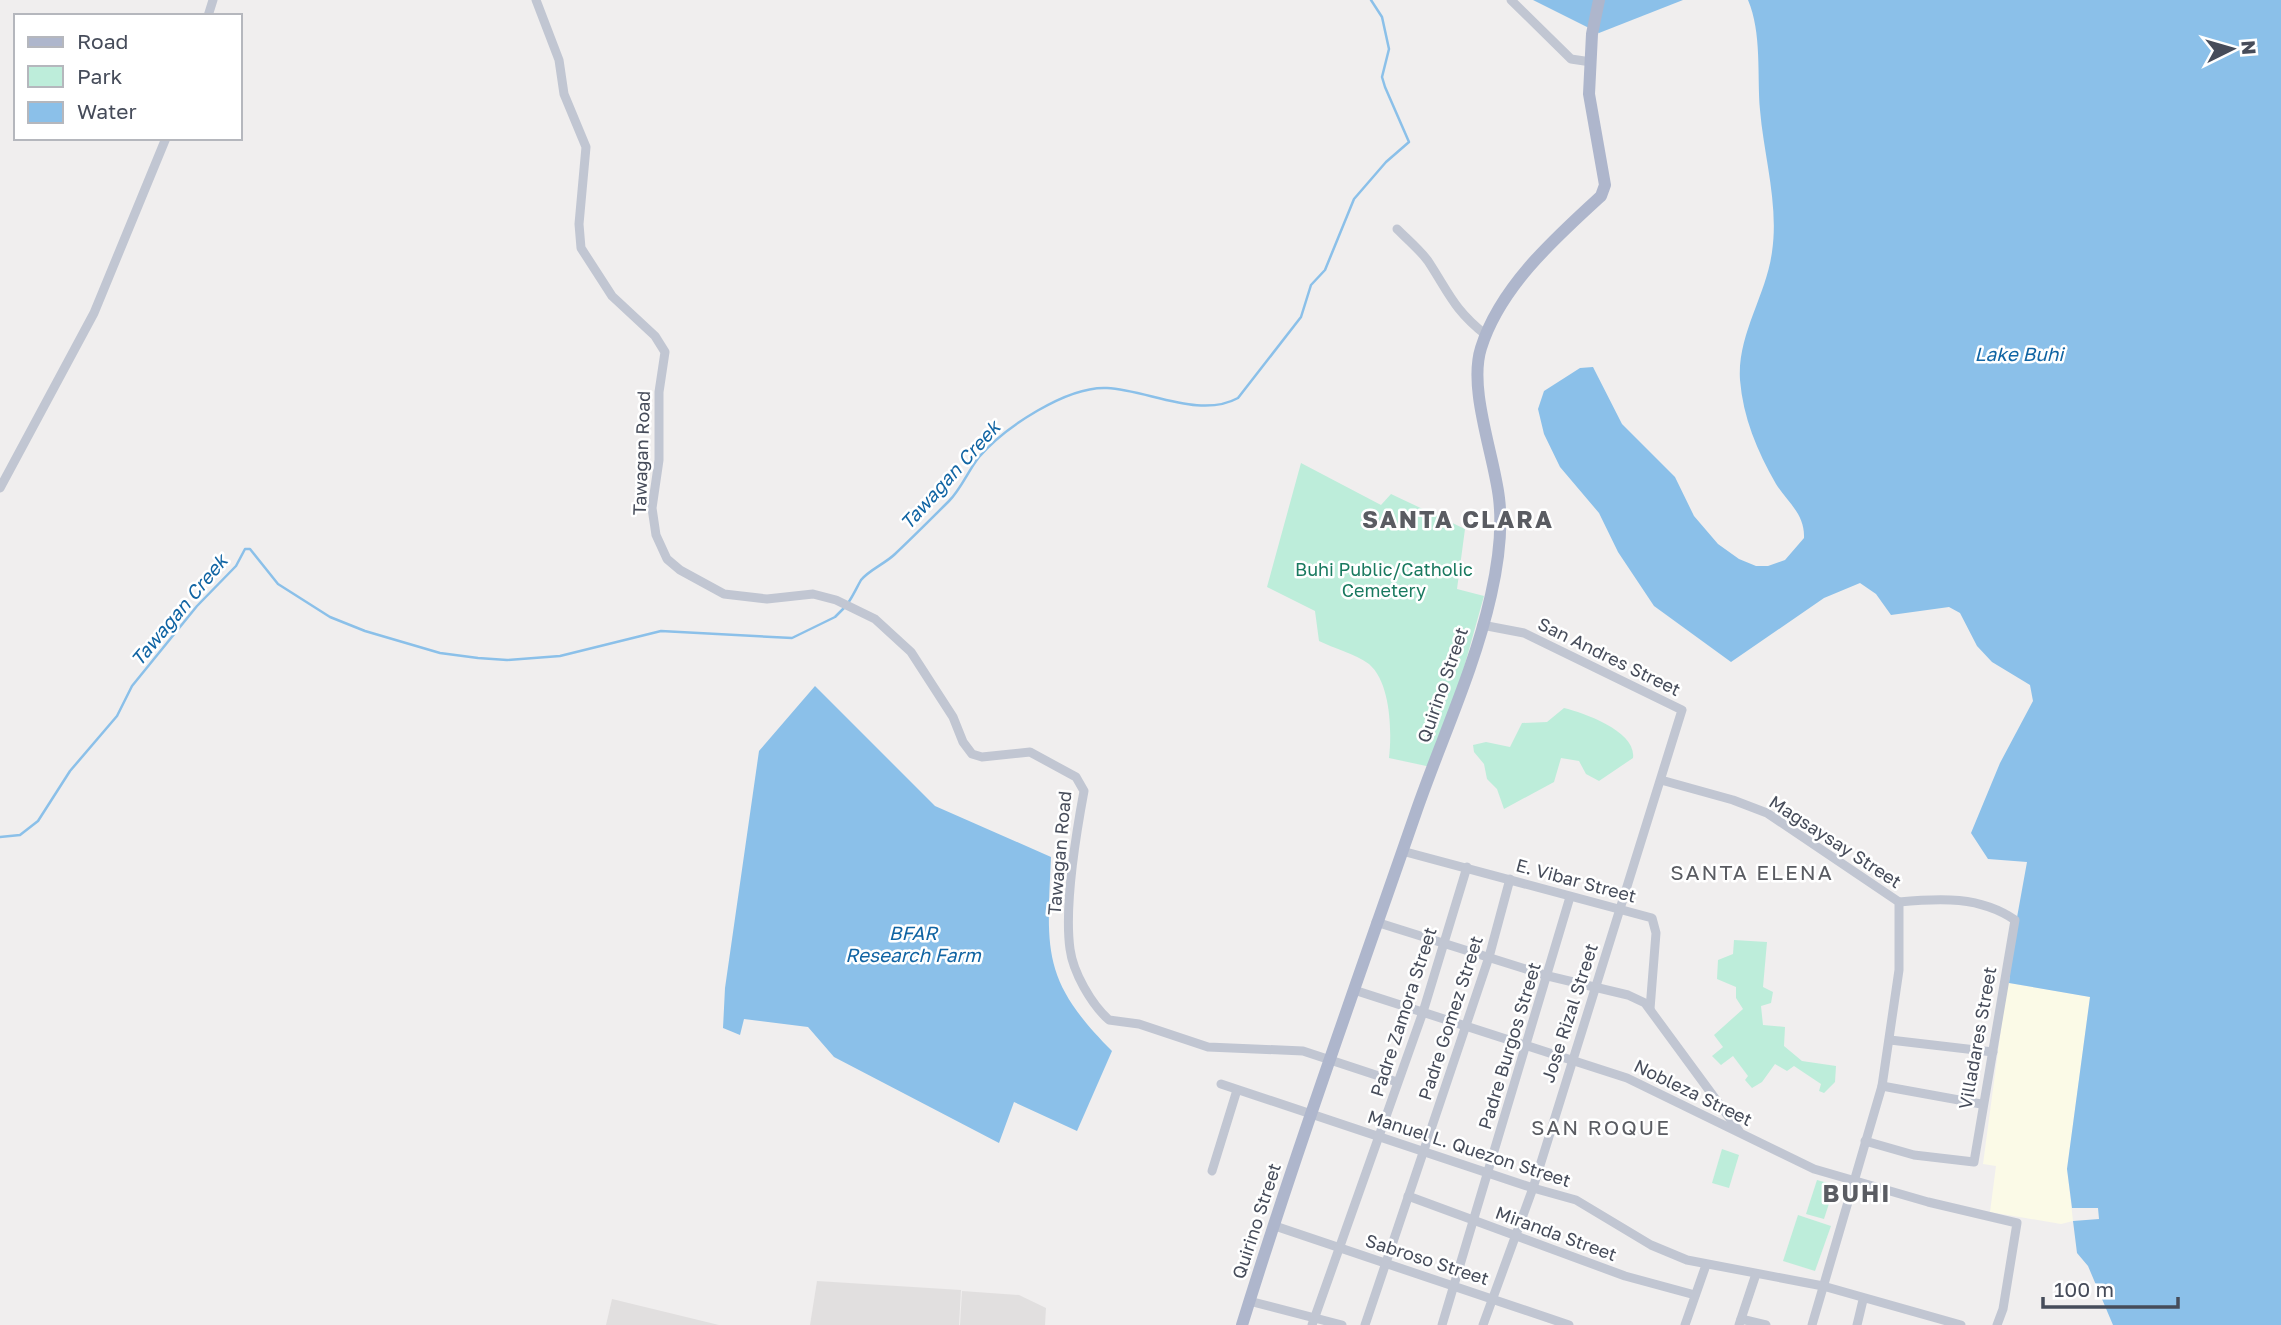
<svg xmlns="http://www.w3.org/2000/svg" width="2281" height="1325" font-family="'Golos Text',sans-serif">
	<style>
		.commercial { fill: #fbfae7 }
		.education { fill: #e1dfdf }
		.green { fill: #bdedda }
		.water { fill: #8bc0e9 }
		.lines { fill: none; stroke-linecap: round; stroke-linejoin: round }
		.stream { stroke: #8bc0e9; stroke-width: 2.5 }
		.minor { stroke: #c1c6d2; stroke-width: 9 }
		.major { stroke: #aeb6cc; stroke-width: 12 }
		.labels { text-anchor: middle; stroke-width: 5; stroke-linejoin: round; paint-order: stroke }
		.street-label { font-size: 18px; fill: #464c5a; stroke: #fff }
		.park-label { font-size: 18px; fill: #19795f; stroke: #fff }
		.water-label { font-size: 19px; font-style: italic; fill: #1064a3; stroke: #fff }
		.quarter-label { font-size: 21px; letter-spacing: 2px; fill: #5a5c62; stroke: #fff }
		.district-label { font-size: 24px; font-weight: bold; letter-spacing: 2px; fill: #5a5c62; stroke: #fff }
	</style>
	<rect width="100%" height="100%" fill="#f0eeee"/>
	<polygon class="commercial" points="2008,977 2009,983 2090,997 2067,1169 2073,1221 2061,1224 1990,1212 1996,1166 1983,1164"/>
	<g class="education">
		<polygon points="817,1281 961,1290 959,1325 810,1325"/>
		<polygon points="962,1291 1019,1295 1046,1308 1045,1325 960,1325"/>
		<polygon points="612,1299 719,1325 606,1325"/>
	</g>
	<g class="green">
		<path d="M 1301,463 L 1381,505 L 1391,494 L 1465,529 L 1457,589 L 1484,596 L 1458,689 L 1431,767 L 1389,758 C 1392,732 1391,683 1369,664 C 1356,654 1333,648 1319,641 L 1315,611 L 1267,587 Z"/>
		<path d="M 1564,708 C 1585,713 1637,732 1633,758 L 1599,781 L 1586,774 L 1579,761 L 1561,758 L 1554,782 L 1504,809 L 1497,789 L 1487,779 L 1484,764 L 1474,752 L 1473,745 L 1486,742 L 1510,747 L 1522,723 L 1547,722 Z"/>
		<polygon points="1734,940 1767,942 1763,987 1773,992 1771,1003 1761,1006 1763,1025 1785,1027 1784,1046 1802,1061 1836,1066 1835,1082 1824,1093 1819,1091 1821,1084 1794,1066 1787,1071 1775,1064 1762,1082 1752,1088 1745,1080 1748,1076 1733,1056 1721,1065 1712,1056 1723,1047 1714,1035 1743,1009 1736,998 1736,987 1717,979 1718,960 1733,954"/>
		<polygon points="1722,1149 1739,1155 1729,1188 1712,1183"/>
		<polygon points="1817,1180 1835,1185 1824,1219 1806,1214"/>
		<polygon points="1798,1215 1831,1226 1815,1271 1783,1261"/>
	</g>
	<g class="water">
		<polygon points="1533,0 1683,0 1599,33"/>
		<path d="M 1748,0 L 2281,0 L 2281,1325 L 2113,1325 L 2088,1266 L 2077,1253 L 2073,1221 L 2099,1219 L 2098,1208 L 2072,1208 L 2067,1169 L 2090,997 L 2009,983 L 2012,945 L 2027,862 L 1988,859 L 1971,833 L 2000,763 L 2033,701 L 2030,685 L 1992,662 L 1977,646 L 1960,613 L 1949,607 L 1891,615 L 1876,594 L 1860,583 L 1824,598 L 1731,662 L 1654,606 L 1618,552 L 1599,513 L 1560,467 L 1544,434 L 1538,409 L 1544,391 L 1580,368 L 1593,367 L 1622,424 L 1675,477 L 1694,516 L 1718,544 L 1739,559 L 1756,566 L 1768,566 L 1785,560 L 1804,538 C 1805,514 1788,503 1776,484 C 1757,451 1743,417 1740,380 C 1737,335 1766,296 1772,252 C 1779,205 1764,157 1760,110 C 1757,75 1762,33 1748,0 Z"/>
		<path d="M 815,686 L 935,806 L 1051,857 C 1047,951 1041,980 1112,1051 L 1077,1131 L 1014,1102 L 999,1143 L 834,1057 L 808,1027 L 744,1019 L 740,1035 L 723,1028 L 725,988 L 759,751 Z"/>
	</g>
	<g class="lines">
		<g class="stream">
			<path d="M 848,603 C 853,596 857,587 861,580 C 869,570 886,563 895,554 C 913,537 931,519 949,501 C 961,489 968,471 979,457 C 1005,427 1067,386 1107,388 C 1148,390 1200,419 1238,398 L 1301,317 L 1311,285 L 1325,270 L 1354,199 L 1386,162 L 1409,142 L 1385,87 L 1382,77 L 1389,49 L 1382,17 L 1371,0"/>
			<polyline points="0,837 20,835 38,821 70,771 117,716 132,686 197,606 236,566 245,549 250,549 278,584 330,617 365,631 440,653 478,658 507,660 560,656 661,631 792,638 835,617 844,608"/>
		</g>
		<g class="minor">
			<path d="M 536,0 L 559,60 L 564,94 L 586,147 L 579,224 L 581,248 L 612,296 L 655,336 L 665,352 L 659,392 L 659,460 L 652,508 L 656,535 L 667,559 L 680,570 L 724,594 L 767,599 L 813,594 L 836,600 L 875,619 L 911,652 L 953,717 L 963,742 L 972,754 L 982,757 L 1030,752 L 1076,777 L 1084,791 C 1076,834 1064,906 1070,949 C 1073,972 1091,1004 1109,1020 L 1139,1024 L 1208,1047 L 1303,1051 L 1397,1082"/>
			<polyline points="1511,0 1571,59 1591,62"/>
			<polyline points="208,16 213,0"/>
			<path d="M 1397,229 C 1407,239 1420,250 1428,261 C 1449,293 1454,310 1486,335"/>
			<polyline points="0,488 94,313 166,138"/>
			<polyline points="1482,625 1524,633 1682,710 1533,1188 1483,1325"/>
			<polyline points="1661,780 1733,800 1767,813 1899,902 1899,970 1882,1086 1812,1325"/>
			<polyline points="1402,851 1652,918 1656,933 1650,1009"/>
			<polyline points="1376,922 1548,976 1628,995 1645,1003 1739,1131"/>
			<polyline points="1354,990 1627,1078 1814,1169 1928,1202 2017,1223 2003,1309 1997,1325"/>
			<polyline points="1890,1040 1993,1052"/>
			<polyline points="1221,1084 1533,1188 1576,1200 1651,1245 1687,1260 1823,1286 1961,1325"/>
			<polyline points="1882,1086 1981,1104"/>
			<path d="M 1865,1141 L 1914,1155 L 1974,1162 L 2015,920 C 1980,896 1940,898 1899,902"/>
			<polyline points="1212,1171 1237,1090"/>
			<polyline points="1408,1196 1625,1276 1695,1295"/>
			<polyline points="1275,1226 1569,1325"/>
			<polyline points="1249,1301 1342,1325"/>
			<polyline points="1741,1319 1766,1325"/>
			<polyline points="1312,1325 1423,1012 1467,867"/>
			<polyline points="1365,1325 1489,957 1510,879"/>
			<polyline points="1442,1325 1570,897"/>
			<polyline points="1685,1325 1706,1265"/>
			<polyline points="1739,1325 1756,1274"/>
			<polyline points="1857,1325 1863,1300"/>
		</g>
		<path class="major" d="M 1242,1325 C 1295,1154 1356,985 1415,815 C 1440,742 1474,671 1491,595 C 1498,564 1503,531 1499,498 C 1494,455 1468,389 1481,348 C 1500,287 1555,238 1601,196 L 1605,185 L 1589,94 L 1592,34 L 1599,0"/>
	</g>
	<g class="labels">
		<g class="street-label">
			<text transform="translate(642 453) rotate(-88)" y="6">Tawagan Road</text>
			<text transform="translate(1609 657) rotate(26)" y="6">San Andres Street</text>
			<text transform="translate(1443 685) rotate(-71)" y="6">Quirino Street</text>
			<text transform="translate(1835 842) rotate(33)" y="6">Magsaysay Street</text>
			<text transform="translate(1060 853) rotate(-85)" y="6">Tawagan Road</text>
			<text transform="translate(1576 881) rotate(15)" y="6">E. Vibar Street</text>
			<text transform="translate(1404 1012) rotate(-72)" y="6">Padre Zamora Street</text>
			<text transform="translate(1570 1013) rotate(-72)" y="6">Jose Rizal Street</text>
			<text transform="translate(1451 1018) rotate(-72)" y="6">Padre Gomez Street</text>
			<text transform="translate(1978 1038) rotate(-80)" y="6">Villadares Street</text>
			<text transform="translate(1510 1046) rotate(-73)" y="6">Padre Burgos Street</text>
			<text transform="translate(1693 1093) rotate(26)" y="6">Nobleza Street</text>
			<text transform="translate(1469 1149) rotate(18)" y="6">Manuel L. Quezon Street</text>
			<text transform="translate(1257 1221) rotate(-72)" y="6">Quirino Street</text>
			<text transform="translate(1556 1234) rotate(20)" y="6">Miranda Street</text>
			<text transform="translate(1427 1260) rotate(18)" y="6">Sabroso Street</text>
		</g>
		<g class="park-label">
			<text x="1384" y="576">Buhi Public/Catholic<tspan x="1384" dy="21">Cemetery</tspan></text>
		</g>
		<g class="water-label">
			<text x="2019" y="361">Lake Buhi</text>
			<text transform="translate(950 475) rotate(-48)" y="7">Tawagan Creek</text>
			<text transform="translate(179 610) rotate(-50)" y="7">Tawagan Creek</text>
			<text x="913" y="940">BFAR<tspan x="913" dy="22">Research Farm</tspan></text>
		</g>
		<g class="quarter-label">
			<text x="1752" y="880">SANTA ELENA</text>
			<text x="1601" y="1135">SAN ROQUE</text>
		</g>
		<g class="district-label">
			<text x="1458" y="528">SANTA CLARA</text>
			<text x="1857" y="1202">BUHI</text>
		</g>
	</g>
	<rect x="14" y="14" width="228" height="126" fill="#ffffff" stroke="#b5b7bd" stroke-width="2"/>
	<rect x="28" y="37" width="35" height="10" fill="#aeb6cc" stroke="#b5b7bd" stroke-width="2"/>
	<text x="77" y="49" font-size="21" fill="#464c5a">Road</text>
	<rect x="28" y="66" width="35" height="21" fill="#bdedda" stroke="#b5b7bd" stroke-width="2"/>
	<text x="77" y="84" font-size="21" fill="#464c5a">Park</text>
	<rect x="28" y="102" width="35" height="21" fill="#8bc0e9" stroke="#b5b7bd" stroke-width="2"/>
	<text x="77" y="119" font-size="21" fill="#464c5a">Water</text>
	<g transform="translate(2232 49) rotate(85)" stroke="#ffffff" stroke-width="5" paint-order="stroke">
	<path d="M0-5L12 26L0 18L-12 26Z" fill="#464c5a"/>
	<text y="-10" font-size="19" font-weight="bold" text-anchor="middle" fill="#464c5a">N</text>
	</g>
	<path d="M2043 1297v10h135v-10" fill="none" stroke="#464c5a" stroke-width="3.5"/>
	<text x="2054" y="1297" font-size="21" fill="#464c5a" stroke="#ffffff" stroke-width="5" paint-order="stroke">100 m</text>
</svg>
